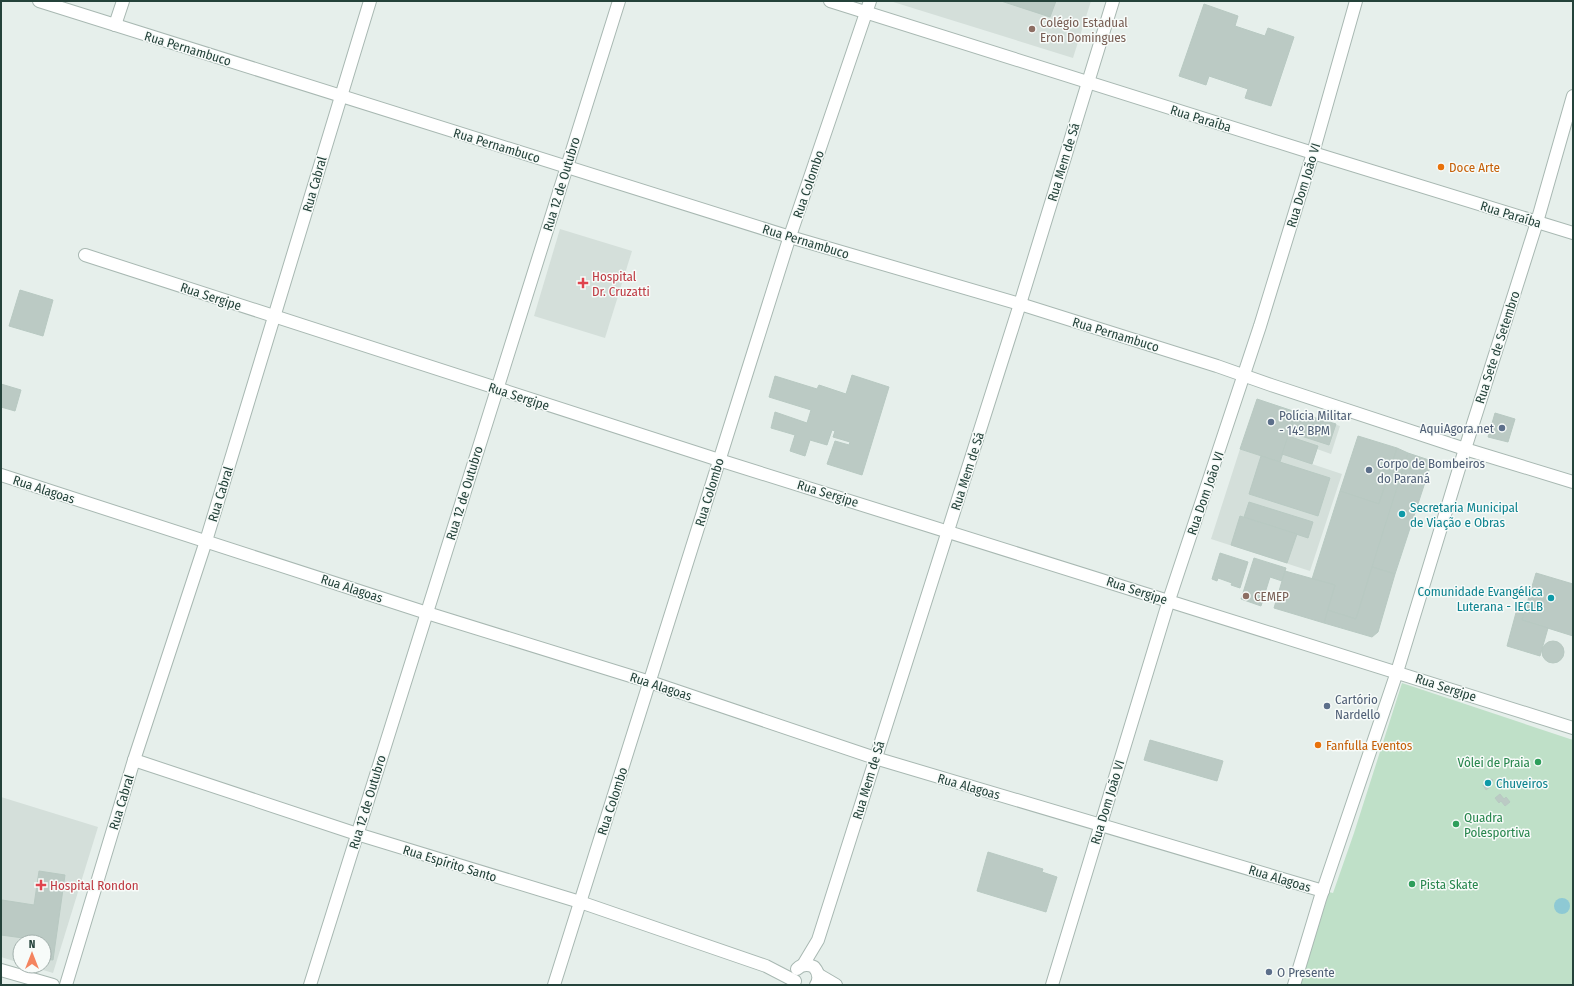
<svg xmlns="http://www.w3.org/2000/svg" width="1574" height="986" font-family="'Fira Sans Condensed',sans-serif">
	<style>
		.built { fill: #d4dfda }
		.green { fill: #bfe0c8 }
		.water { fill: #8ec9d4 }
		.building { fill: #bbcac4; stroke: #b8c9c2 }
		.lines { fill: none; stroke-linecap: round; stroke-linejoin: round }
		.minor-casing { stroke: #a8b8b2; stroke-width: 14 }
		.minor { stroke: #fff; stroke-width: 12 }
		.education-dot { fill: #8d6e63; stroke: #f7fbf9; stroke-width: 1.5 }
		.food-dot { fill: #e8710a; stroke: #f7fbf9; stroke-width: 1.5 }
		.health-dot { fill: #e0444e; stroke: #f7fbf9; stroke-width: 1.5 }
		.service-dot { fill: #5c6f8a; stroke: #f7fbf9; stroke-width: 1.5 }
		.culture-dot { fill: #0f9aa8; stroke: #f7fbf9; stroke-width: 1.5 }
		.leisure-dot { fill: #2e9e5b; stroke: #f7fbf9; stroke-width: 1.5 }
		.labels { text-anchor: middle; stroke-width: 3; stroke-linejoin: round; paint-order: stroke }
		.education-label { font-size: 13px; fill: #785e54; stroke: #f7fbf9; text-anchor: start }
		.street-label { font-size: 13px; fill: #24423a; stroke: #f7fbf9 }
		.food-label { font-size: 13px; fill: #c56008; stroke: #f7fbf9; text-anchor: start }
		.health-label { font-size: 13px; fill: #be3a42; stroke: #f7fbf9; text-anchor: start }
		.service-label { font-size: 13px; fill: #4e5e75; stroke: #f7fbf9; text-anchor: start }
		.culture-label { font-size: 13px; fill: #0d838f; stroke: #f7fbf9; text-anchor: start }
		.leisure-label { font-size: 13px; fill: #27864d; stroke: #f7fbf9; text-anchor: start }
	</style>
	<rect width="100%" height="100%" fill="#e6efeb"/>
	<g class="built">
		<polygon points="890,1 1091,1 1073,58"/>
		<polygon points="560,229 632,251 605,338 534,316"/>
		<polygon points="1296,412 1340,426 1331,454 1317,449 1312,464 1342,474 1310,571 1211,539 1240,449 1280,462"/>
		<polygon points="1,797 98,827 53,973 30,966 44,966 44,942 20,942 20,963 1,957"/>
	</g>
	<polygon class="green" points="1402,683 1573,740 1573,985 1300,985 1302,966 1307,964 1329,892 1333,893 1354,833"/>
	<circle class="water" cx="1562" cy="906" r="8"/>
	<g class="building">
		<polygon points="1001,1 1056,1 1050,17"/>
		<polygon points="1204,4 1238,16 1235,26 1265,36 1268,28 1294,37 1271,106 1245,98 1248,89 1209,76 1206,85 1179,76"/>
		<polygon points="20,290 53,300 43,336 9,326"/>
		<polygon points="852,375 889,387 862,475 827,464 835,441 849,445 850,442 833,437 835,431 832,430 827,445 810,440 805,456 790,451 795,435 771,428 775,412 807,423 811,410 769,397 775,376 817,389 819,385 846,394"/>
		<polygon points="1,384 21,390 15,411 1,407"/>
		<polygon points="1257,399 1296,412 1280,462 1240,449"/>
		<polygon points="1296,412 1336,424 1329,445 1289,432"/>
		<polygon points="1495,413 1515,419 1508,442 1488,437"/>
		<polygon points="1288,436 1318,446 1312,464 1282,454"/>
		<polygon points="1358,436 1397,448 1379,504 1340,491"/>
		<polygon points="1397,448 1408,453 1356,619 1327,610 1335,585 1312,579 1340,491 1379,504"/>
		<polygon points="1408,453 1432,461 1395,574 1372,567"/>
		<polygon points="1261,456 1330,478 1318,516 1249,494"/>
		<polygon points="1249,502 1313,522 1308,538 1244,517"/>
		<polygon points="1240,516 1297,534 1287,563 1231,545"/>
		<polygon points="1220,553 1248,562 1240,588 1231,585 1232,583 1218,578 1217,581 1212,579"/>
		<polygon points="1254,558 1286,568 1282,581 1270,577 1261,606 1241,599"/>
		<polygon points="1372,567 1395,574 1378,632 1372,637 1324,623 1327,610 1356,619"/>
		<polygon points="1285,571 1335,585 1324,623 1274,608"/>
		<polygon points="1536,573 1573,584 1573,636 1522,620"/>
		<polygon points="1517,609 1524,611 1522,620 1548,628 1540,656 1507,646"/>
		<circle cx="1553" cy="652" r="11"/>
		<polygon points="1150,740 1223,761 1217,781 1144,760"/>
		<polygon points="1492,779 1493,781 1488,785 1490,787 1486,790 1483,785"/>
		<polygon points="1500,794 1504,799 1506,797 1510,802 1505,806 1501,801 1499,803 1495,798"/>
		<polygon points="988,852 1043,869 1042,872 1057,877 1046,912 977,891"/>
		<polygon points="39,871 65,875 53,960 44,959 44,942 23,942 23,938 1,935 2,900 34,905"/>
	</g>
	<g class="lines">
		<defs>
			<g id="minor">
				<polyline points="39,1 790,237 1020,304 1217,366 1271,385 1465,449 1573,482"/>
				<polyline points="830,1 1313,153 1573,233"/>
				<polyline points="115,25 123,1"/>
				<polyline points="85,255 719,460 1573,728"/>
				<polyline points="1,475 427,613 650,682 875,758 1323,891"/>
				<polyline points="134,760 357,834 580,902 766,966 795,981"/>
				<polyline points="803,965 818,940 1020,304 1113,1"/>
				<path d="M 797,969 C 802,964 808,964 814,967 C 819,973 820,979 816,985"/>
				<polyline points="1,970 53,985"/>
				<polyline points="819,975 836,985"/>
				<polyline points="66,985 134,760 206,541 370,1"/>
				<polyline points="310,985 619,1"/>
				<polyline points="554,985 789,239 870,1"/>
				<polyline points="1052,985 1169,600 1260,326 1313,153 1356,1"/>
				<polyline points="1294,985 1320,899 1397,672 1465,449 1537,222 1573,96"/>
			</g>
		</defs>
		<use href="#minor" class="minor-casing"/>
		<use href="#minor" class="minor"/>
	</g>
	<g class="education-dot">
		<circle cx="1032" cy="29" r="4"/>
		<circle cx="1246" cy="596" r="4"/>
	</g>
	<g class="food-dot">
		<circle cx="1441" cy="167" r="4"/>
		<circle cx="1318" cy="745" r="4"/>
	</g>
	<g class="health-dot">
		<path d="M581 277h4v4h4v4h-4v4h-4v-4h-4v-4h4z"/>
		<path d="M39 879h4v4h4v4h-4v4h-4v-4h-4v-4h4z"/>
	</g>
	<g class="service-dot">
		<circle cx="1271" cy="422" r="4"/>
		<circle cx="1502" cy="428" r="4"/>
		<circle cx="1369" cy="470" r="4"/>
		<circle cx="1327" cy="706" r="4"/>
		<circle cx="1269" cy="972" r="4"/>
	</g>
	<g class="culture-dot">
		<circle cx="1402" cy="514" r="4"/>
		<circle cx="1551" cy="598" r="4"/>
		<circle cx="1488" cy="783" r="4"/>
	</g>
	<g class="leisure-dot">
		<circle cx="1538" cy="762" r="4"/>
		<circle cx="1456" cy="824" r="4"/>
		<circle cx="1412" cy="884" r="4"/>
	</g>
	<g class="labels">
		<g class="education-label">
			<text x="1040" y="27">Colégio Estadual<tspan x="1040" dy="15">Eron Domingues</tspan></text>
			<text x="1254" y="601">CEMEP</text>
		</g>
		<g class="street-label">
			<text transform="translate(188 48) rotate(17)" y="5">Rua Pernambuco</text>
			<text transform="translate(1201 118) rotate(17)" y="5">Rua Paraíba</text>
			<text transform="translate(497 145) rotate(17)" y="5">Rua Pernambuco</text>
			<text transform="translate(1063 162) rotate(-73)" y="5">Rua Mem de Sá</text>
			<text transform="translate(314 184) rotate(-74)" y="5">Rua Cabral</text>
			<text transform="translate(561 184) rotate(-73)" y="5">Rua 12 de Outubro</text>
			<text transform="translate(808 184) rotate(-71)" y="5">Rua Colombo</text>
			<text transform="translate(1303 185) rotate(-73)" y="5">Rua Dom João VI</text>
			<text transform="translate(1511 214) rotate(17)" y="5">Rua Paraíba</text>
			<text transform="translate(806 241) rotate(17)" y="5">Rua Pernambuco</text>
			<text transform="translate(211 296) rotate(18)" y="5">Rua Sergipe</text>
			<text transform="translate(1116 334) rotate(17)" y="5">Rua Pernambuco</text>
			<text transform="translate(1497 347) rotate(-72)" y="5">Rua Sete de Setembro</text>
			<text transform="translate(519 396) rotate(18)" y="5">Rua Sergipe</text>
			<text transform="translate(967 471) rotate(-72)" y="5">Rua Mem de Sá</text>
			<text transform="translate(44 489) rotate(18)" y="5">Rua Alagoas</text>
			<text transform="translate(709 492) rotate(-73)" y="5">Rua Colombo</text>
			<text transform="translate(464 493) rotate(-73)" y="5">Rua 12 de Outubro</text>
			<text transform="translate(828 493) rotate(17)" y="5">Rua Sergipe</text>
			<text transform="translate(1205 493) rotate(-71)" y="5">Rua Dom João VI</text>
			<text transform="translate(220 494) rotate(-73)" y="5">Rua Cabral</text>
			<text transform="translate(352 588) rotate(18)" y="5">Rua Alagoas</text>
			<text transform="translate(1137 590) rotate(18)" y="5">Rua Sergipe</text>
			<text transform="translate(661 686) rotate(18)" y="5">Rua Alagoas</text>
			<text transform="translate(1446 687) rotate(18)" y="5">Rua Sergipe</text>
			<text transform="translate(868 780) rotate(-73)" y="5">Rua Mem de Sá</text>
			<text transform="translate(969 786) rotate(16)" y="5">Rua Alagoas</text>
			<text transform="translate(612 801) rotate(-72)" y="5">Rua Colombo</text>
			<text transform="translate(121 802) rotate(-73)" y="5">Rua Cabral</text>
			<text transform="translate(367 802) rotate(-73)" y="5">Rua 12 de Outubro</text>
			<text transform="translate(1107 802) rotate(-73)" y="5">Rua Dom João VI</text>
			<text transform="translate(450 863) rotate(17)" y="5">Rua Espírito Santo</text>
			<text transform="translate(1280 878) rotate(17)" y="5">Rua Alagoas</text>
		</g>
		<g class="food-label">
			<text x="1449" y="172">Doce Arte</text>
			<text x="1326" y="750">Fanfulla Eventos</text>
		</g>
		<g class="health-label">
			<text x="592" y="281">Hospital<tspan x="592" dy="15">Dr. Cruzatti</tspan></text>
			<text x="50" y="890">Hospital Rondon</text>
		</g>
		<g class="service-label">
			<text x="1279" y="420">Polícia Militar<tspan x="1279" dy="15">- 14º BPM</tspan></text>
			<text x="1494" y="433" text-anchor="end">AquiAgora.net</text>
			<text x="1377" y="468">Corpo de Bombeiros<tspan x="1377" dy="15">do Paraná</tspan></text>
			<text x="1335" y="704">Cartório<tspan x="1335" dy="15">Nardello</tspan></text>
			<text x="1277" y="977">O Presente</text>
		</g>
		<g class="culture-label">
			<text x="1410" y="512">Secretaria Municipal<tspan x="1410" dy="15">de Viação e Obras</tspan></text>
			<text x="1543" y="596" text-anchor="end">Comunidade Evangélica<tspan x="1543" dy="15">Luterana - IECLB</tspan></text>
			<text x="1496" y="788">Chuveiros</text>
		</g>
		<g class="leisure-label">
			<text x="1530" y="767" text-anchor="end">Vôlei de Praia</text>
			<text x="1464" y="822">Quadra<tspan x="1464" dy="15">Polesportiva</tspan></text>
			<text x="1420" y="889">Pista Skate</text>
		</g>
	</g>
	<rect width="1574" height="986" fill="none" stroke="#24423a" stroke-width="4"/>
	<g transform="translate(32 954)"><circle r="19" fill="#f7fbf9" stroke="#a3b1ad"/>
	<path d="M0-3L7 15L0 10L-7 15Z" fill="#f4845f"/>
	<text y="-6" font-size="11" font-weight="bold" text-anchor="middle" fill="#24423a">N</text>
	</g>
</svg>
